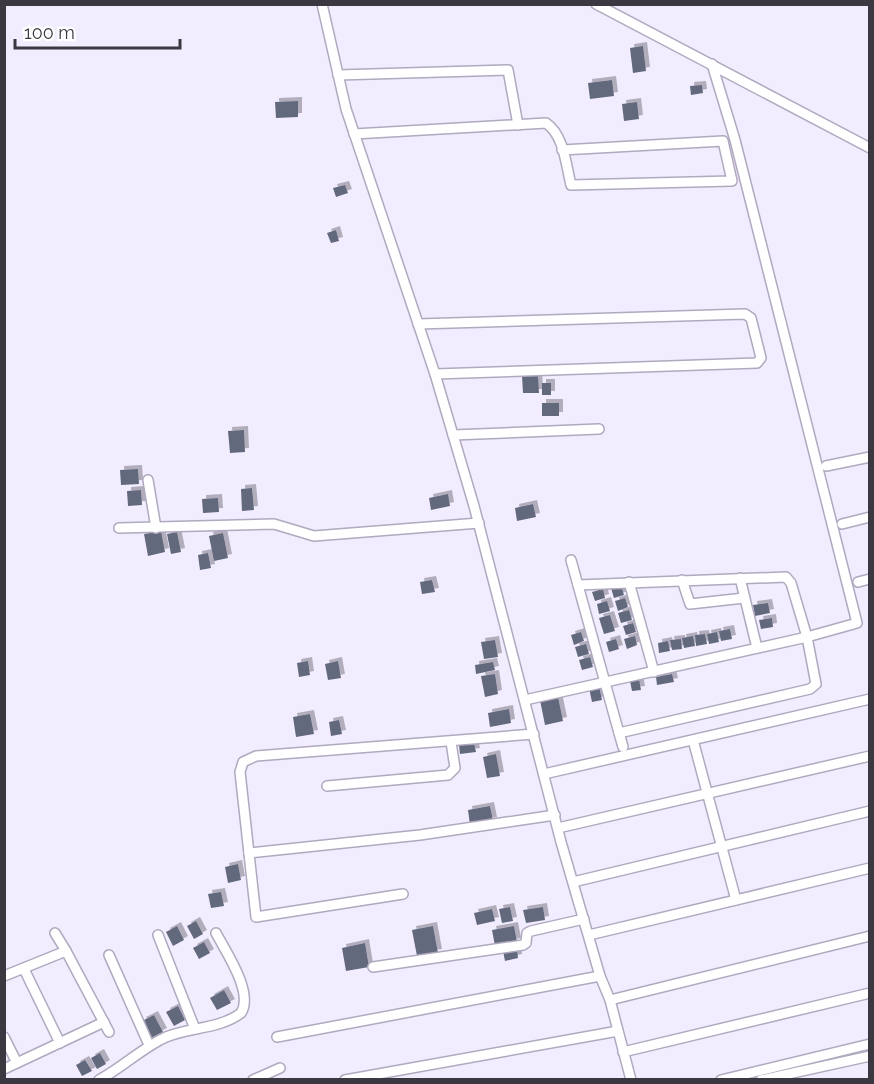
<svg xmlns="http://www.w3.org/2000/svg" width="874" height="1084" font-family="Raleway,sans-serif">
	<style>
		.building { fill: #64697d; filter: url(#shadow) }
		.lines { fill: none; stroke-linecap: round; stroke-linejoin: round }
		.minor-casing { stroke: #b0a9bf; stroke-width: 12 }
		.minor { stroke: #fff; stroke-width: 9 }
	</style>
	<defs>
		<filter id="shadow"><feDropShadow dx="4" dy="-4" stdDeviation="0" flood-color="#0004"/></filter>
	</defs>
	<rect width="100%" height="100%" fill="#f2ecff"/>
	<g class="building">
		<polygon points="643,46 646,71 633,73 630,48"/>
		<polygon points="612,80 614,96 590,99 588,83"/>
		<polygon points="702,85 703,93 691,95 690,86"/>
		<polygon points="298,101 298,117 276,118 275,102"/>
		<polygon points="637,102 639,119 624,121 622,104"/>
		<polygon points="345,185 348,193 336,197 333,188"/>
		<polygon points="336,230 339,241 331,243 327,233"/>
		<polygon points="522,376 538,376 539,393 523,393"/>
		<rect x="542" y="383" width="9" height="12"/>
		<rect x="542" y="403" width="17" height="13"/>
		<polygon points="244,430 245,452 230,453 228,431"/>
		<polygon points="138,469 139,484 121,485 120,470"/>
		<polygon points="252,488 254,510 242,511 241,489"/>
		<polygon points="141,490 142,505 128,506 127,491"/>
		<polygon points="448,494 450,506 431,510 429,498"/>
		<polygon points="218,498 219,512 203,513 202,499"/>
		<polygon points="533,504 536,517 517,521 515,508"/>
		<polygon points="161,531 165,552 148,556 144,534"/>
		<polygon points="177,532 181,552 171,554 167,534"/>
		<polygon points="223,533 228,558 214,561 209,536"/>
		<polygon points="208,553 211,568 200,570 198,555"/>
		<polygon points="432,580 435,592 422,594 420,582"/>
		<polygon points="621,585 624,595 614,598 611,588"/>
		<polygon points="603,589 605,598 595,601 592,592"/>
		<polygon points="625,598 628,607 618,611 615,601"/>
		<polygon points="607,601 610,611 599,614 597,604"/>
		<polygon points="768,603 770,613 755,616 753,605"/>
		<polygon points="629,610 632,620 621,623 618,613"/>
		<polygon points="610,615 615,631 604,634 599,618"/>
		<polygon points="772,618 773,627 761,629 759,620"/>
		<polygon points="633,623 636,632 626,635 623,626"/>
		<polygon points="730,629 732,639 721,641 719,631"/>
		<polygon points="581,632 584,641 574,645 571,635"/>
		<polygon points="717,632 719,642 709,644 707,634"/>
		<polygon points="705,634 707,644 696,646 695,635"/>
		<polygon points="635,636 637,645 627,649 624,639"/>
		<polygon points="693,636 695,646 684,648 682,638"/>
		<polygon points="616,639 619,649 609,652 606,642"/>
		<polygon points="681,639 682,649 672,650 670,640"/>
		<polygon points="495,640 498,657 484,659 481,642"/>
		<polygon points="668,641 670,651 659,653 658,643"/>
		<polygon points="586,644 589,654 578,657 575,647"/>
		<polygon points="590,657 593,667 582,670 579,660"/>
		<polygon points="308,661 310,675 299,677 297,663"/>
		<polygon points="338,661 341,678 328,680 325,664"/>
		<polygon points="493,662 495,670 476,674 475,665"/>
		<polygon points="495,674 498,694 485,697 481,676"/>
		<polygon points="672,674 674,682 657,685 656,677"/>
		<polygon points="639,679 641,690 632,691 630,681"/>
		<polygon points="599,686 602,700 592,702 589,688"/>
		<polygon points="558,697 563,721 545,725 540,700"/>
		<polygon points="509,709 511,723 490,727 488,713"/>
		<polygon points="310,714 314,734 296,737 293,717"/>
		<polygon points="339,720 342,734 331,736 329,722"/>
		<polygon points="474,743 476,752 460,754 459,745"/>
		<polygon points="496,754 500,776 487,778 483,757"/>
		<polygon points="490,806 493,821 470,825 468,810"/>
		<polygon points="238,864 241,880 228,883 225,867"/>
		<polygon points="221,892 224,906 211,908 208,894"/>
		<polygon points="510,907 513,921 502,923 499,909"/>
		<polygon points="543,907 545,920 526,923 523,910"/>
		<polygon points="492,909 495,921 477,925 474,913"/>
		<polygon points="196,921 203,934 194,939 187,926"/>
		<polygon points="177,926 184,940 173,946 166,932"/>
		<polygon points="433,926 438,953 417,956 412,930"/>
		<polygon points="514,926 517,942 495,946 492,930"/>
		<polygon points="204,942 210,953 199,959 193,948"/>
		<polygon points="365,943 369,967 346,971 342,948"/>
		<polygon points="517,949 518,958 505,961 503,951"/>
		<polygon points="224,990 231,1003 217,1010 210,998"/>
		<polygon points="178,1006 185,1020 174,1026 166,1012"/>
		<polygon points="154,1015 163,1032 151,1038 142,1021"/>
		<polygon points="100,1053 106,1064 97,1069 91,1058"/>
		<polygon points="85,1060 92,1071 82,1076 76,1065"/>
	</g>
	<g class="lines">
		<defs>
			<g id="minor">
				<polyline points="322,4 346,109 435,374 474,506 561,842 600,976 610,1000 631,1080"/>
				<polyline points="596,4 870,148"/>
				<polyline points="338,75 508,70 518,125"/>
				<path d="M 354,134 L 546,123 C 564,135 566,165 571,185 L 732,181 L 723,141 L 562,150"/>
				<polyline points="418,324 745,314 751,318 761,358 757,363 435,374"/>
				<polyline points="453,435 599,429"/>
				<polyline points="826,466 870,457"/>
				<polyline points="148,480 156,528"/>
				<polyline points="842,524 870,517"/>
				<polyline points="119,528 274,524 314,536 479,523"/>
				<polyline points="740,578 757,648"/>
				<polyline points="682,580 690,604 744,598"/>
				<polyline points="629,582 654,672"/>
				<polyline points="858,582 870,579"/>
				<polyline points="578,585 786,577 791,583 807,637 857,623 735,140 712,64"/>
				<polyline points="525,700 807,637 816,684 810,689 619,733 571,560"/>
				<polyline points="619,733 623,747"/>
				<polyline points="693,740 736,900"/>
				<polyline points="544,774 870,699"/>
				<polyline points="327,786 448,775 455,768 451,742"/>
				<polyline points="558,828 870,756"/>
				<polyline points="249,853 420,835 555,815"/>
				<polyline points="573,882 870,811"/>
				<polyline points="403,894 256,917 240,772 243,762 256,756 534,734"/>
				<polyline points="55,933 66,951"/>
				<polyline points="158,935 195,1029"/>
				<polyline points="589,935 870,868"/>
				<polyline points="109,955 149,1045"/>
				<polyline points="373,967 523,945 526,943 527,933 531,931 584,919"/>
				<polyline points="24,969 60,1043"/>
				<polyline points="4,976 66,951 109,1032"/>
				<polyline points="610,1000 870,936"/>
				<polyline points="4,1037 17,1063"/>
				<polyline points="277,1037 600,976"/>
				<polyline points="623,1052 870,993"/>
				<polyline points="4,1069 104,1022"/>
				<path d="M 99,1080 C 123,1067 142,1048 166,1037 C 190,1027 220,1029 241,1013 C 254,993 226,952 216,933"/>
				<polyline points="253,1080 280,1068"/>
				<polyline points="345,1080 618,1031"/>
				<polyline points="721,1080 870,1044"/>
				<polyline points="761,1080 870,1056"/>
			</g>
		</defs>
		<use href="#minor" class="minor-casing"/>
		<use href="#minor" class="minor"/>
	</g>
	<rect width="874" height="1084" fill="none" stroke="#3b3841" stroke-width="12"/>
	<path d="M15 39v9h165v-9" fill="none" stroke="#3b3841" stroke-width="3"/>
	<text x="24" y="39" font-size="18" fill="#3b3841" stroke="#ffffff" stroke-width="4.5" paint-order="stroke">100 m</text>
</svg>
